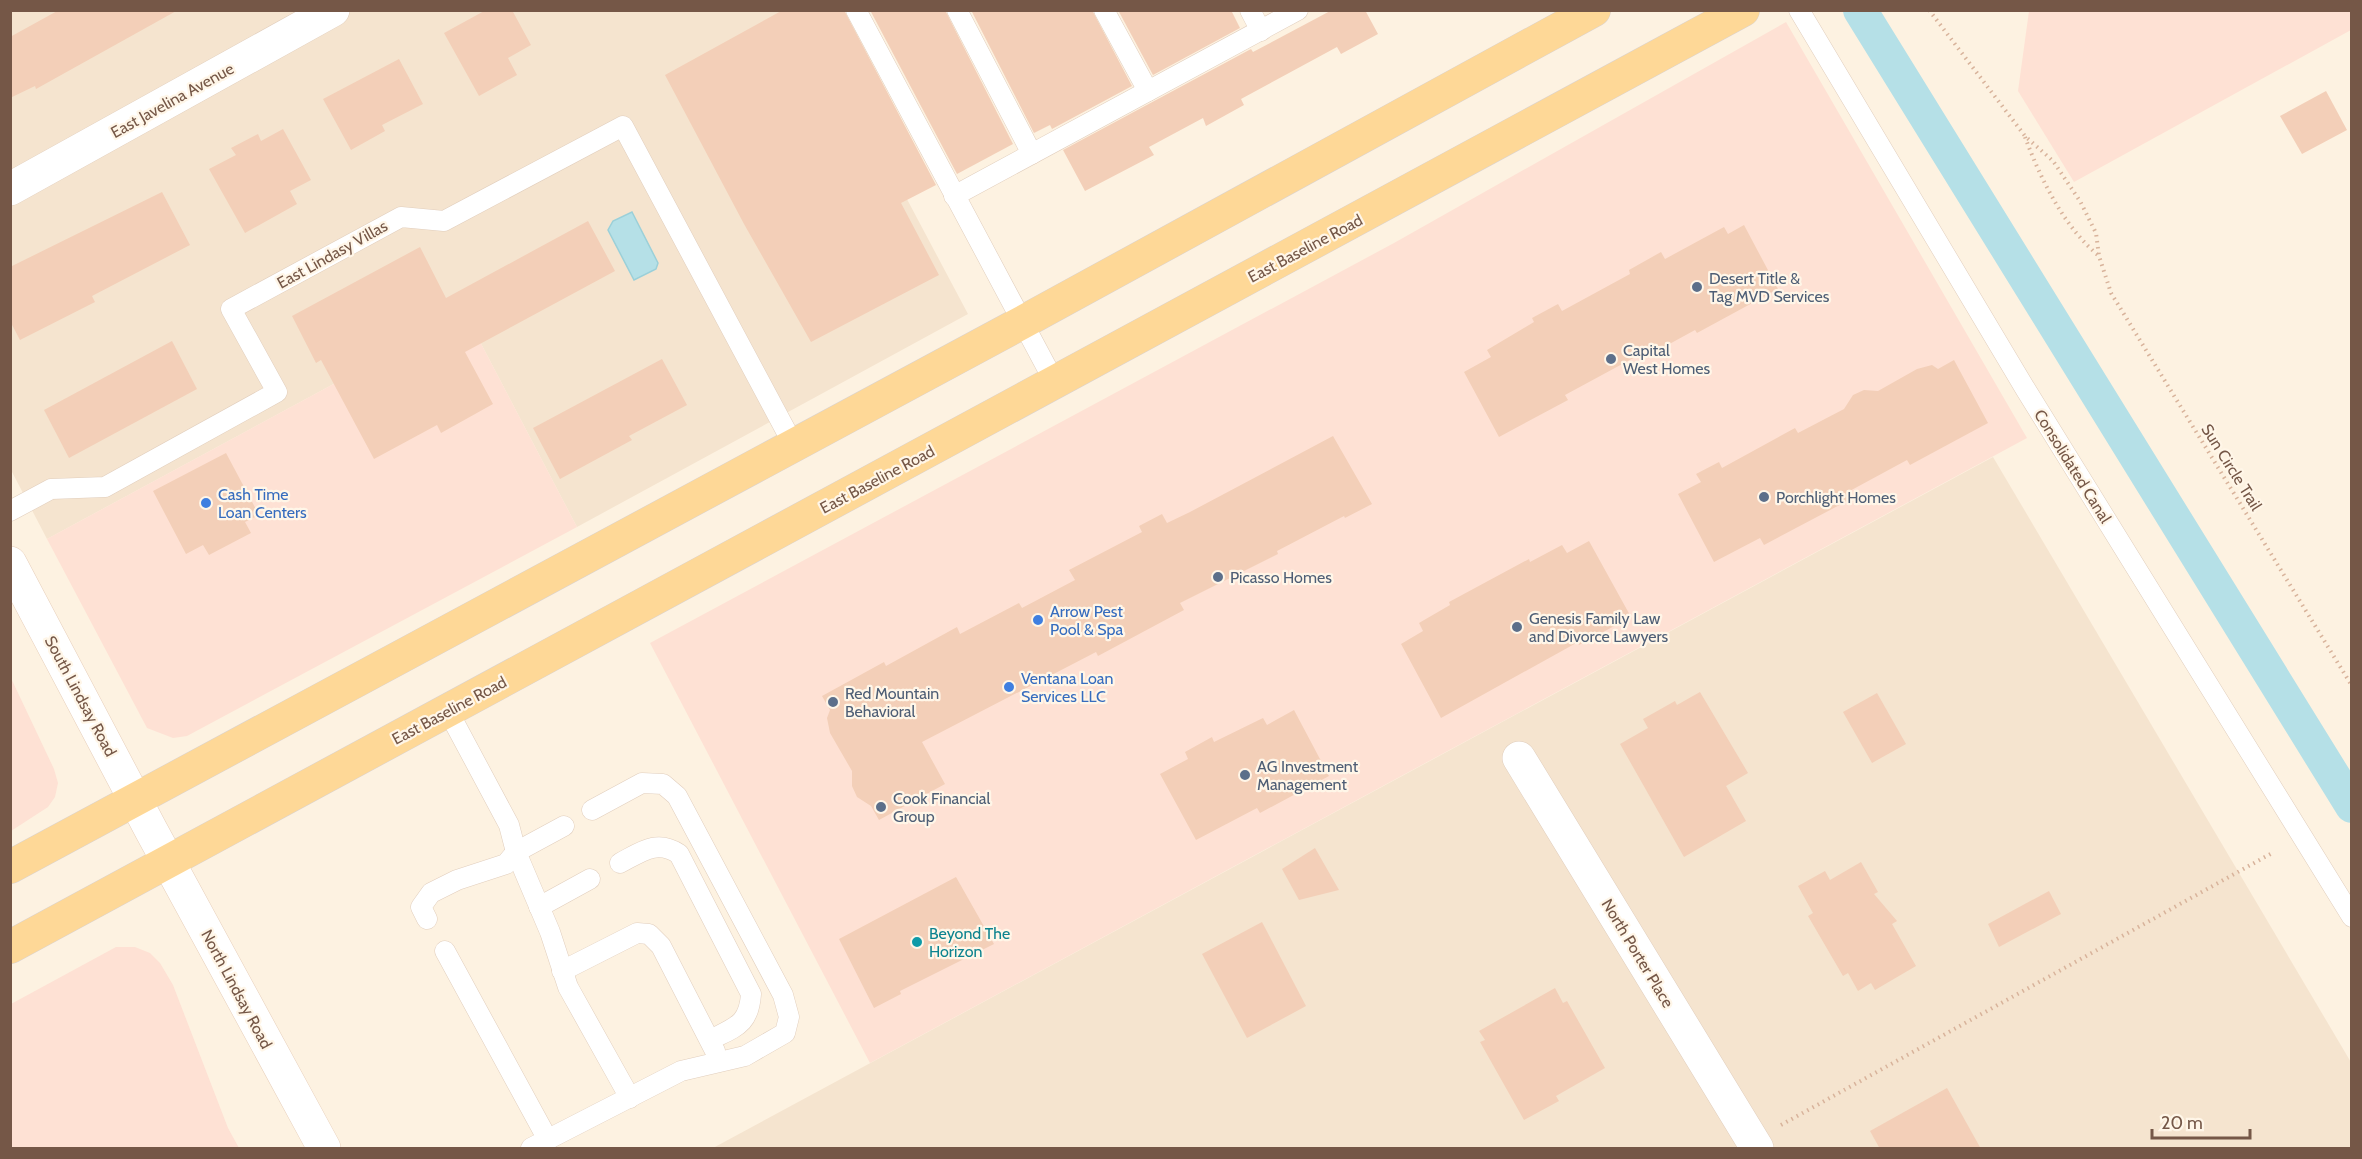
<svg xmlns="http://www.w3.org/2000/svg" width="2362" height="1159" font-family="Cabin,sans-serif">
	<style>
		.residential { fill: #f5e4cf }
		.commercial { fill: #fee1d4 }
		.water { fill: #b5e0e7; stroke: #9bd0d9; stroke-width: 1.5 }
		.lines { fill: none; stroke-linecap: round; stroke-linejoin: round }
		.canal { stroke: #b5e0e7; stroke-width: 34 }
		.building { fill: #f3cfb8 }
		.lane-casing { stroke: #e1cebd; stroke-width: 21 }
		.street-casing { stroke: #e1cebd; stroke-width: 34 }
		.secondary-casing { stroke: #e7cfbb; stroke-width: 34 }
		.primary-casing { stroke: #dbd3cf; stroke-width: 34 }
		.path { stroke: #d8b39b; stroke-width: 4; stroke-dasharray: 1.5 4.5; stroke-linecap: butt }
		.lane { stroke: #fff; stroke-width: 20 }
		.street { stroke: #fff; stroke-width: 33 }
		.secondary { stroke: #fff; stroke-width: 33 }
		.primary { stroke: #fed897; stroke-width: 33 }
		.service-dot { fill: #5c6f8a; stroke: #fff6e8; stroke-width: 2 }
		.shop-dot { fill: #3f7fe0; stroke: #fff6e8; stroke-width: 2 }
		.culture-dot { fill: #0f9aa8; stroke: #fff6e8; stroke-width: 2 }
		.labels { text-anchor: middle; stroke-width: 4.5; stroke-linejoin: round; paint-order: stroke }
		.street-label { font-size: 16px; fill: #755747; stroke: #fff6e8 }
		.service-label { font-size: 16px; fill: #4e5e75; stroke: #fff6e8; text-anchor: start }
		.shop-label { font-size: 16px; fill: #366cbe; stroke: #fff6e8; text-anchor: start }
		.culture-label { font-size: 16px; fill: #0d838f; stroke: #fff6e8; text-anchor: start }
	</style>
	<rect width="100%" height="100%" fill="#fdf2e1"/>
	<g class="residential">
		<polygon points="10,11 807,11 968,314 577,527 465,313 47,539 11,470"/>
		<polygon points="1993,457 2352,1064 2351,1148 713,1148"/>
	</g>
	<g class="commercial">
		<polygon points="2029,11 2351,11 2351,30 2074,182 2018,91"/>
		<polygon points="1786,22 2027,438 870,1063 650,643 1394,243"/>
		<polygon points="465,313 577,527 187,736 173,738 147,728 47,539"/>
		<polygon points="10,676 54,769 58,783 55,797 48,807 11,831"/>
		<polygon points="116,947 135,947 150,953 160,963 173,985 228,1128 239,1148 11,1148 11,1004"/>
	</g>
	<polygon class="water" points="632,212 658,263 656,269 634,280 608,230 613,221"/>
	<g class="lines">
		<polyline class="canal" points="1860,10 2352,806"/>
	</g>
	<g class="building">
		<polygon points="59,10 178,10 36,89 35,86 10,98 10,37"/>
		<polygon points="486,10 512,10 531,45 508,58 517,75 479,96 444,33"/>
		<polygon points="783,10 844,10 936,185 901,203 939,275 811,342 744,224 665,75"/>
		<polygon points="870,10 945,10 1013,144 957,174"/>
		<polygon points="971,10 1092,10 1132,86 1052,129 1050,125 1034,133"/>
		<polygon points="1118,10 1231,10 1240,28 1153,75"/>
		<polygon points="1332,10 1365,10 1378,34 1341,54 1337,47 1241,99 1244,105 1206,126 1203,118 1149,147 1154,155 1085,191 1063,150 1251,49 1253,52"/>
		<polygon points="399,59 423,104 382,125 385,131 351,150 323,99"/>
		<polygon points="2326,91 2347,130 2302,154 2280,116"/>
		<polygon points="283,129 311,180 290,191 297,204 245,233 209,169 236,155 231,148 258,134 261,141"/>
		<polygon points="162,192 190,245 92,296 95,302 20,340 10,321 10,267"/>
		<polygon points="588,221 615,271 465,352 493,404 441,433 437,425 374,459 321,360 316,363 292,316 420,247 446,298"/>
		<polygon points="1744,225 1778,289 1697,333 1695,330 1653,353 1650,349 1565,395 1568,400 1499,437 1464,372 1491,357 1487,350 1534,322 1532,318 1558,304 1562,311 1630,274 1629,270 1661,252 1665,259 1724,227 1728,234"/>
		<polygon points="172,341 197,389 69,458 44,410"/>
		<polygon points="662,359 687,405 629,436 632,440 560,479 533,428"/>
		<polygon points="1954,360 1988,423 1910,465 1907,460 1846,493 1849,500 1764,545 1760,538 1714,562 1678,494 1701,482 1696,474 1719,462 1722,468 1795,428 1798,433 1844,409 1853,395 1864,390 1878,391 1917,369 1932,365 1938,369"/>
		<polygon points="1333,436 1372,504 1345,518 1344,516 1277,551 1278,554 1180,603 1184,610 1098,656 1096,652 922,742 945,784 879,820 871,806 857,797 852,786 852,771 830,733 827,718 830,710 822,696 884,662 886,666 957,627 960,634 1019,603 1022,608 1075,580 1069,570 1142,532 1139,526 1162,514 1167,523 1190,512"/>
		<polygon points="226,453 259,515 245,522 251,533 209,555 203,545 186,554 153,491"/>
		<polygon points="1589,541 1631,617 1579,645 1578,642 1441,718 1401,644 1423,631 1419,623 1450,605 1449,602 1529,559 1530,562 1562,545 1567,553"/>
		<polygon points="1700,692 1748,773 1726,786 1746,821 1684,857 1620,744 1648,728 1643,719 1675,701 1677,705"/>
		<polygon points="1877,693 1906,744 1872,763 1843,712"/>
		<polygon points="1294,710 1329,776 1260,813 1257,808 1196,840 1160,774 1188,759 1185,752 1212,737 1214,742 1263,718 1267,725"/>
		<polygon points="1315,848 1339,890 1299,900 1282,869"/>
		<polygon points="1861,862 1878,892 1874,894 1897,921 1892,924 1916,966 1875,990 1871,983 1858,991 1848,973 1843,976 1808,916 1813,913 1798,886 1825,871 1830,880"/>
		<polygon points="956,877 994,944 900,991 901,994 874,1008 839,939"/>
		<polygon points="2049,891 2061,914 1999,947 1988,924"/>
		<polygon points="1262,922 1306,1006 1247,1038 1202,954"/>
		<polygon points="1555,988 1563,1003 1567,1001 1605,1068 1556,1096 1559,1101 1524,1120 1480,1042 1485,1040 1479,1031"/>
		<polygon points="1947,1088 1981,1149 1880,1149 1870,1131"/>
	</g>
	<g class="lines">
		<defs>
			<g id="lane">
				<polyline points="856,10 1055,383"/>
				<polyline points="957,10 1032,154"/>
				<polyline points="1104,10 1148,91"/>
				<polyline points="1250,10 1261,31"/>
				<polyline points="1799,10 2026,390 2352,917"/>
				<polyline points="954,196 1298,10"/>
				<polyline points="10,511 51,489 105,487 277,392 231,309 401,217 444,221 623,126 793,444"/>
				<polyline points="448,711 509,825 516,852 550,932 568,987 630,1098"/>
				<path d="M 620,863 C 641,852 657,839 679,854 L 751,994 C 749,1025 735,1027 710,1040"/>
				<polyline points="539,907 590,879"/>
				<polyline points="427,919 421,907 431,893 457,880 506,864 516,852 564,826"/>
				<polyline points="445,951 548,1140"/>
				<polyline points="562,971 637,933 649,934 661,946 715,1051"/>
				<polyline points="531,1148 681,1071 745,1056 785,1033 789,1017 783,995 677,796 663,784 642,783 592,810"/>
			</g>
			<g id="street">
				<polyline points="10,189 333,10"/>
				<polyline points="1519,758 1757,1148"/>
			</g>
			<polyline id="secondary" points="10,563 151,830 324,1148"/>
			<g id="primary">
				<polyline points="10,867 1023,322 1594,10"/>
				<polyline points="10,947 1743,10"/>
			</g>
		</defs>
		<use href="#lane" class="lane-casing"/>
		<use href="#street" class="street-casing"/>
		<use href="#secondary" class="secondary-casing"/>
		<use href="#primary" class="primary-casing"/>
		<g class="path">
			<polyline points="1929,10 2025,136 2053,161 2080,201 2096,233 2099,256 2111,293 2352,686"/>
			<path d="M 2025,137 C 2041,180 2064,227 2099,256"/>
			<polyline points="1781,1125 2274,852"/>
		</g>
		<use href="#lane" class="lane"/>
		<use href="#street" class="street"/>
		<use href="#secondary" class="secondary"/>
		<use href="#primary" class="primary"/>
	</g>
	<g class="service-dot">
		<circle cx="1697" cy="287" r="6"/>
		<circle cx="1611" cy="359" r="6"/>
		<circle cx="1764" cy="497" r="6"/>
		<circle cx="1218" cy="577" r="6"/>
		<circle cx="1517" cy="627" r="6"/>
		<circle cx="833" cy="702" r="6"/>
		<circle cx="1245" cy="775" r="6"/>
		<circle cx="881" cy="807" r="6"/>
	</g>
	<g class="shop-dot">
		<circle cx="206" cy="503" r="6"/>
		<circle cx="1038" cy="620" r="6"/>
		<circle cx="1009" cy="687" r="6"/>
	</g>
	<circle class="culture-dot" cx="917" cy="942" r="6"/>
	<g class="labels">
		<g class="street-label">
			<text transform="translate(172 100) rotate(-29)" y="6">East Javelina Avenue</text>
			<text transform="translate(1305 248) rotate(-28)" y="6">East Baseline Road</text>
			<text transform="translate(332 254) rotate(-29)" y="6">East Lindasy Villas</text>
			<text transform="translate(2073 466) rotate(58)" y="6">Consolidated Canal</text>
			<text transform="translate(2232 467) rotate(58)" y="6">Sun Circle Trail</text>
			<text transform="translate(877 479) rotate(-28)" y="6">East Baseline Road</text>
			<text transform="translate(81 696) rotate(62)" y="6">South Lindsay Road</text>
			<text transform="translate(449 710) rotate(-28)" y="6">East Baseline Road</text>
			<text transform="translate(1638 953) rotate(59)" y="6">North Porter Place</text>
			<text transform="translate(237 989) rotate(62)" y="6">North Lindsay Road</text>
		</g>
		<g class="service-label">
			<text x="1709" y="284">Desert Title &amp;<tspan x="1709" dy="18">Tag MVD Services</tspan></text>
			<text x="1623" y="356">Capital<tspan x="1623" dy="18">West Homes</tspan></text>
			<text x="1776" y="503">Porchlight Homes</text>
			<text x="1230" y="583">Picasso Homes</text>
			<text x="1529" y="624">Genesis Family Law<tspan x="1529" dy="18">and Divorce Lawyers</tspan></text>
			<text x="845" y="699">Red Mountain<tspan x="845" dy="18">Behavioral</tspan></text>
			<text x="1257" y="772">AG Investment<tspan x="1257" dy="18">Management</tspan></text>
			<text x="893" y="804">Cook Financial<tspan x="893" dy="18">Group</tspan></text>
		</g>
		<g class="shop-label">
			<text x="218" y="500">Cash Time<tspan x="218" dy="18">Loan Centers</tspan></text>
			<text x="1050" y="617">Arrow Pest<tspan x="1050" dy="18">Pool &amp; Spa</tspan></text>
			<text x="1021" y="684">Ventana Loan<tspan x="1021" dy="18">Services LLC</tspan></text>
		</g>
		<g class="culture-label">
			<text x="929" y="939">Beyond The<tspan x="929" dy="18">Horizon</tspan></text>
		</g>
	</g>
	<rect width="2362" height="1159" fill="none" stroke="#755747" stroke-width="24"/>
	<path d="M2152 1129v9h98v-9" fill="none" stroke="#755747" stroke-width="3"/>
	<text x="2161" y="1129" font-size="18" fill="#755747" stroke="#fff6e8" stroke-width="4.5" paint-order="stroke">20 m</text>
</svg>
